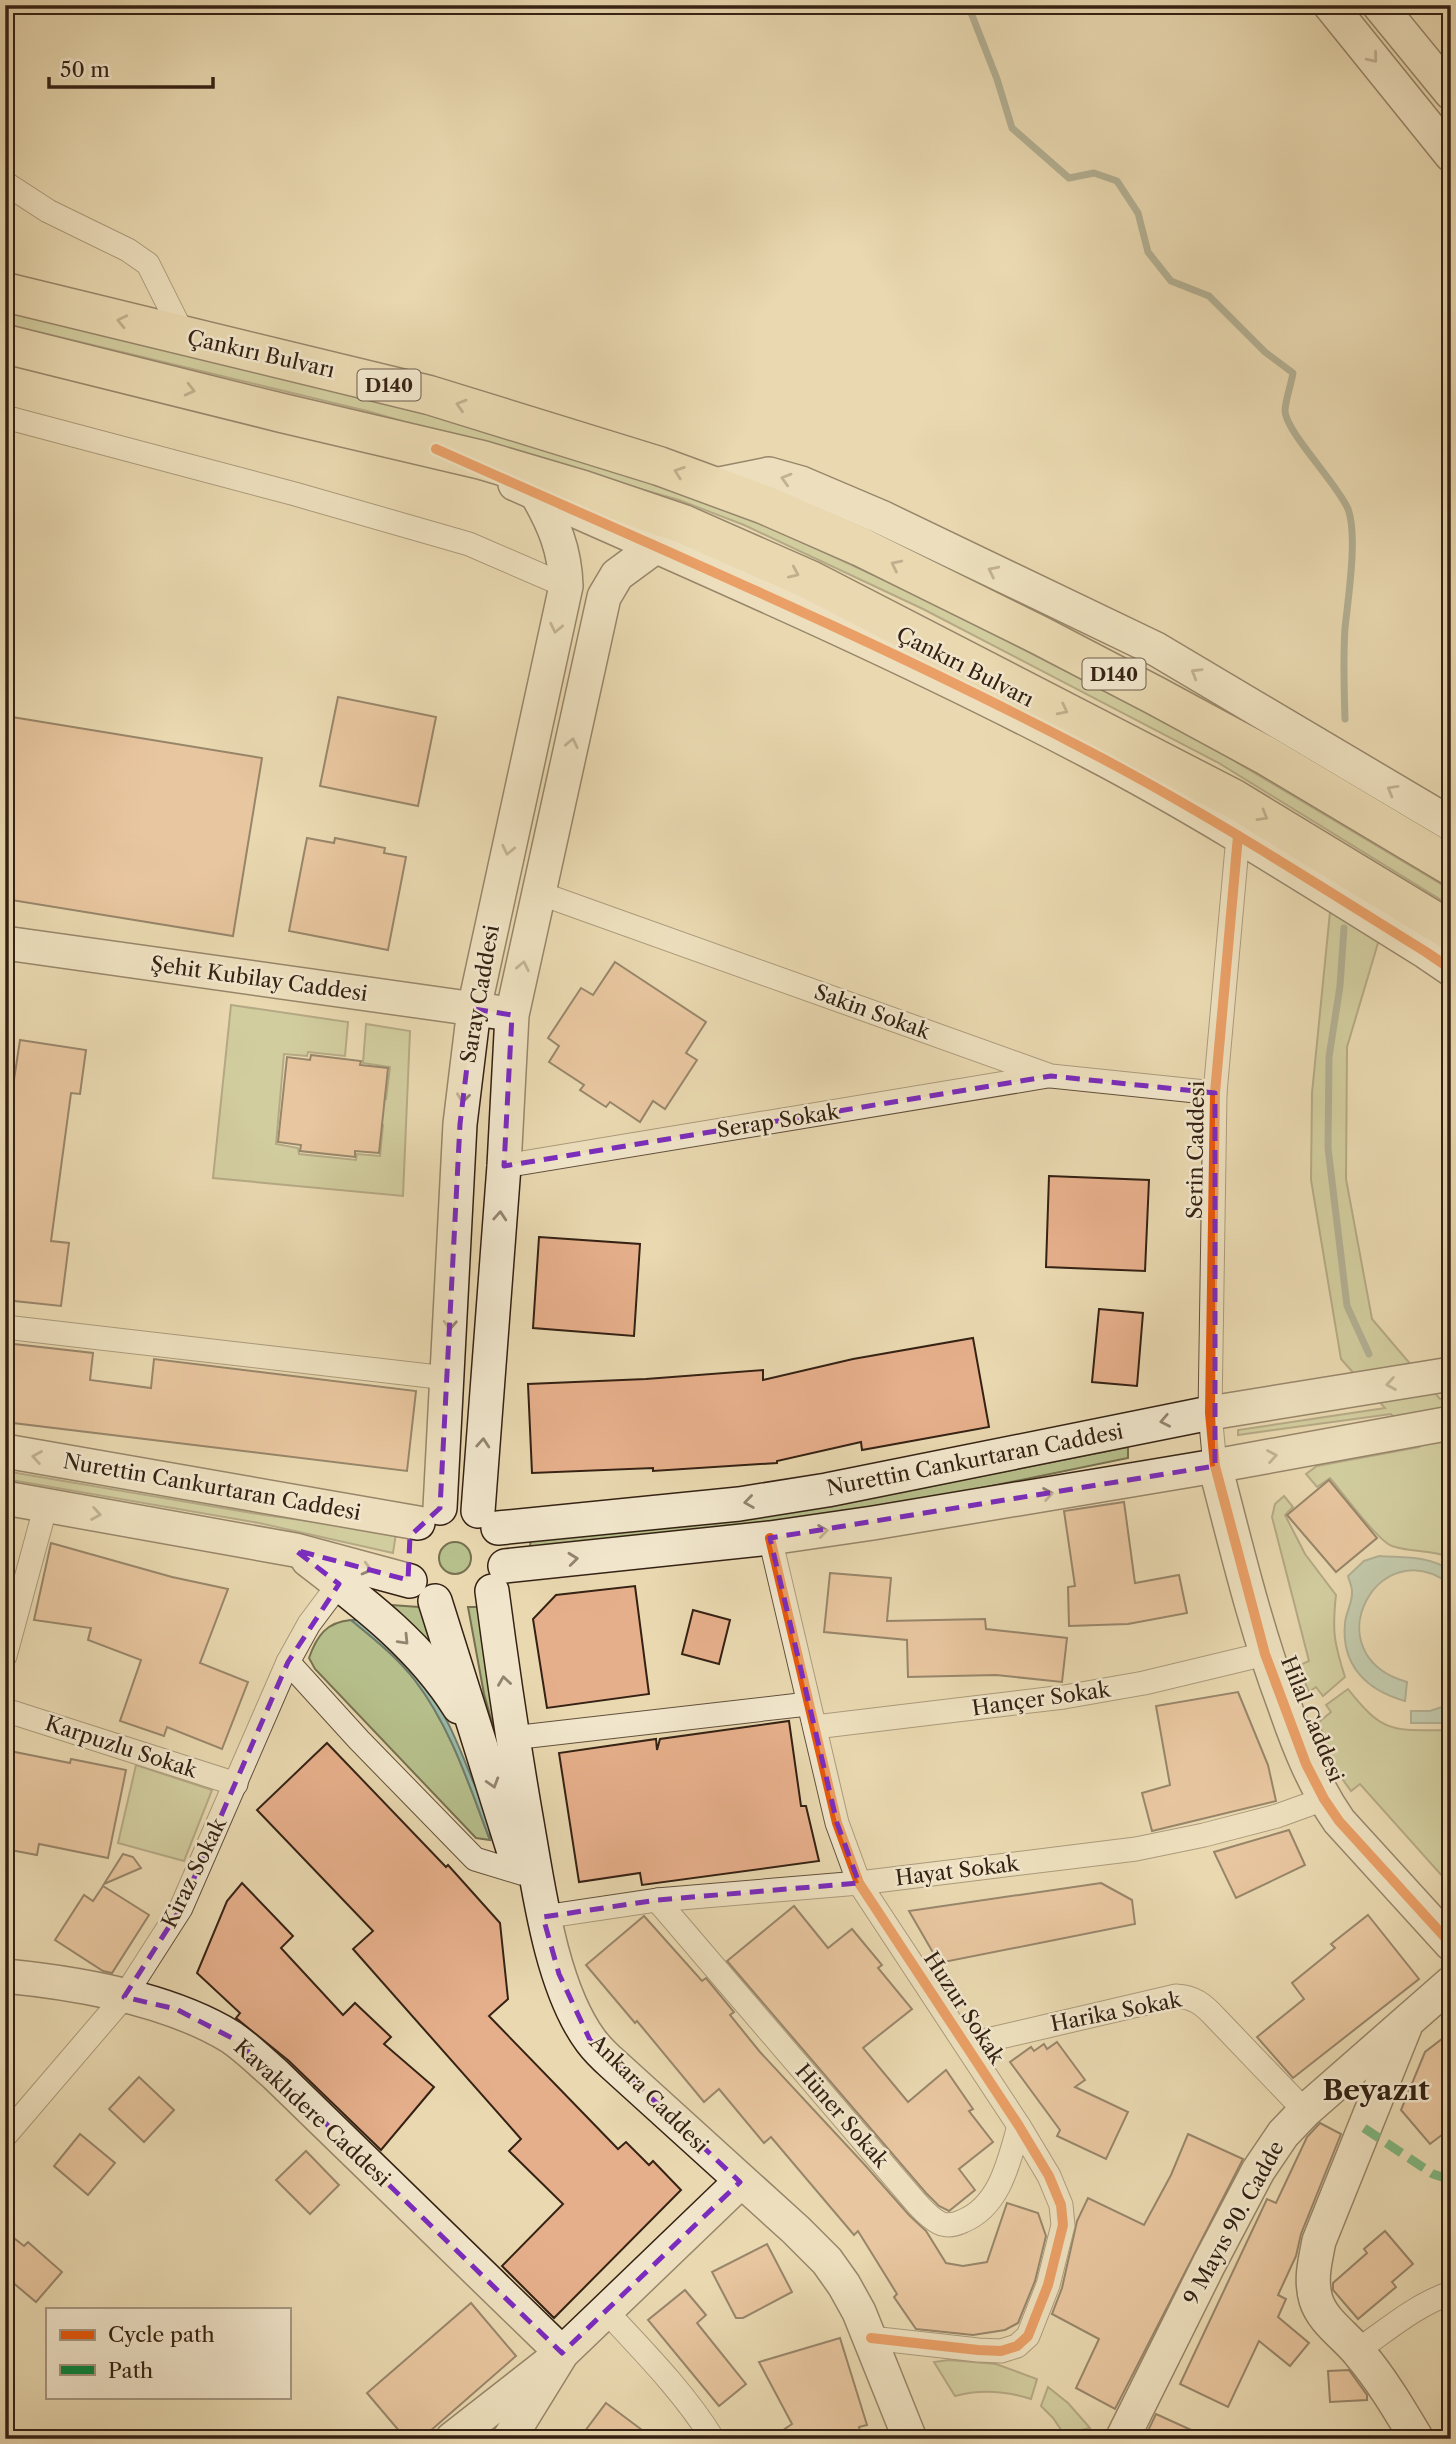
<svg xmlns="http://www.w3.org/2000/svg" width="1456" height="2444" font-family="'Libre Caslon Text',serif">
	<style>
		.green { fill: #b6bf8b; stroke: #767050; stroke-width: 2 }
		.water { fill: #98baa8; stroke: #707d6d; stroke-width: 2 }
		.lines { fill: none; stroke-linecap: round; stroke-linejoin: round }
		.stream { stroke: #707d6d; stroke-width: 7 }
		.building { fill: #e6af8b; stroke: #352214; stroke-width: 2 }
		.street-casing { stroke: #62503b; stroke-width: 25 }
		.secondary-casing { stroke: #352214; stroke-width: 36 }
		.highway-casing { stroke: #352214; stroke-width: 41 }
		.street { stroke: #f1e6cc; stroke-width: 23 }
		.secondary { stroke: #f1e6cc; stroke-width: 33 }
		.highway { stroke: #e9d8b0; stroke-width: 38 }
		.quiet { stroke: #00873e; stroke-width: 9; stroke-dasharray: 18 9; stroke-linecap: butt }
		.cycleway-casing { stroke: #f1e6cc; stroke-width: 15 }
		.cycleway { stroke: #e8590c; stroke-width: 10 }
		.oneway { stroke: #938470 }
		.oneway2 { stroke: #8f7d62 }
		.marked { fill: none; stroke: #7b2cbf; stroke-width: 5; stroke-dasharray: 14 9; stroke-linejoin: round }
		.labels { text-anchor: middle; stroke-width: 5; stroke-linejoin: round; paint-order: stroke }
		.shield { fill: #f1e6cc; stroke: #6d5d4b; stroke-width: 2 }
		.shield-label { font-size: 19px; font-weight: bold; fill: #352214 }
		.street-label { font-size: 21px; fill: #352214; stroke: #f1e6cc }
		.district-label { font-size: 28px; font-weight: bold; fill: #352214; stroke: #f1e6cc }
	</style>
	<rect width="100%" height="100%" fill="#e9d8b0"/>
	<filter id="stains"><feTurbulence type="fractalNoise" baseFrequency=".00286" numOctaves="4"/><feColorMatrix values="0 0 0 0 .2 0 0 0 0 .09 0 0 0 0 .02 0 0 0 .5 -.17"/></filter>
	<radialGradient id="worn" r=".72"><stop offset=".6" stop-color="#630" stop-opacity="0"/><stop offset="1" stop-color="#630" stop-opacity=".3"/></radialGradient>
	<g class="green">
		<polygon points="5,311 357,393 544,446 723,506 917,595 1191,735 1451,890 1451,906 1217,762 923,609 744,525 679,500 367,411 5,324"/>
		<path d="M 1331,902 L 1381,933 L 1347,1047 L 1346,1179 L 1372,1319 L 1440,1399 L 1451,1397 L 1451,1405 L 1446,1406 L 1451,1413 L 1451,1558 C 1432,1549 1412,1553 1392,1546 C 1378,1541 1342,1492 1330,1478 L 1317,1487 L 1306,1474 L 1317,1466 L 1419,1447 L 1391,1414 L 1238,1435 L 1238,1430 L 1385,1408 L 1341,1359 L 1311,1180 L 1312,1093 Z"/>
		<polygon points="231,1005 348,1022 345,1056 308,1052 307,1056 284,1054 276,1144 298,1148 299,1154 356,1160 357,1154 380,1156 383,1125 377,1124 380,1098 386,1099 390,1067 363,1063 366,1024 410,1031 403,1196 213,1178"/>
		<polygon points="1128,1447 1128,1458 923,1500 803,1520 530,1548 531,1535 871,1498"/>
		<polygon points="5,1471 264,1515 396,1533 393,1553 259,1523 5,1479"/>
		<path d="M 1284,1496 L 1293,1507 L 1285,1515 L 1305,1554 L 1336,1595 C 1332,1631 1334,1643 1345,1677 L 1323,1696 L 1316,1687 L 1309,1692 L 1298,1666 L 1309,1661 L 1272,1517 L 1275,1504 Z"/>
		<circle cx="455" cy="1558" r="16"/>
		<polygon points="391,1605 419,1607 424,1614 437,1657"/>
		<polygon points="468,1607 484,1607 501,1754 484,1694"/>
		<path d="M 351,1620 C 373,1638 396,1656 414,1679 C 451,1727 469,1785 490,1840 L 476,1838 L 315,1669 L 309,1658 C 317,1635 327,1622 351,1620 Z"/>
		<path d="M 1348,1689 C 1385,1736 1394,1730 1451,1730 L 1451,1886 L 1360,1784 L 1351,1791 L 1333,1766 L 1319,1722 L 1331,1712 L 1326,1705 Z"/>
		<polygon points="136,1765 212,1790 184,1861 118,1843"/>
		<path d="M 949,2360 L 996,2364 L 1037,2379 L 1031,2399 C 1006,2391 980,2389 955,2396 L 934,2362 Z"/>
		<polygon points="1048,2387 1068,2403 1090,2428 1064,2434 1053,2418 1041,2406"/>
	</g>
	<g class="water">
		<path d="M 1379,1556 C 1404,1558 1429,1555 1451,1571 L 1451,1585 C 1378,1528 1311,1655 1407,1682 L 1405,1701 C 1366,1690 1341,1665 1345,1623 C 1346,1612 1353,1602 1352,1591 C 1352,1586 1349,1581 1348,1576 L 1364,1561 Z"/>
		<path d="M 351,1620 L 359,1620 L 368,1626 C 385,1644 405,1660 421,1680 C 445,1710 458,1744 472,1779 C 481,1799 491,1818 490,1840 C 469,1785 451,1727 414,1679 C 396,1656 373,1638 351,1620 Z"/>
		<polygon points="1451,1704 1451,1723 1411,1723 1411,1711 1430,1711"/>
	</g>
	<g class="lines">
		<g class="stream">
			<path d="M 968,5 L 997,79 L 1012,128 L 1069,178 L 1094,173 L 1117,181 L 1138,213 L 1148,252 L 1171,281 L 1209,296 L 1265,352 L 1293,373 C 1291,385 1286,398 1285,410 C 1284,430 1338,484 1348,509 C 1358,535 1348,599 1345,628 C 1343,658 1344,689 1345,719"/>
			<polyline points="1344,928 1340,986 1329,1057 1328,1148 1347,1306 1369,1354"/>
			<polyline points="1449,1455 1451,1457"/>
		</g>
	</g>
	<g class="building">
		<polygon points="338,697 436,717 418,806 320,786"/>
		<polygon points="12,717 262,758 233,936 5,899 5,760"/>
		<polygon points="307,838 334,843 335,838 385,848 384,853 406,857 388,950 289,931"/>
		<polygon points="615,962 706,1022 686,1053 697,1060 665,1109 653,1101 640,1122 610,1102 606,1107 580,1090 584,1085 549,1062 559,1046 548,1038 581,988 593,995"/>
		<polygon points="20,1040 86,1050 80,1094 71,1093 51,1241 69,1243 61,1306 5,1300 5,1139"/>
		<polygon points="311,1055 361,1061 360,1065 388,1068 379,1153 355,1151 355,1157 300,1151 301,1145 278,1142 287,1057 310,1060"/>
		<polygon points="1049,1176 1149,1180 1145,1271 1046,1267"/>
		<polygon points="539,1237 640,1244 634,1336 533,1328"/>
		<polygon points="1099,1309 1143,1313 1137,1386 1092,1382"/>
		<polygon points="973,1338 989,1427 862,1450 861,1442 777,1461 777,1463 653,1471 653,1468 532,1473 528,1384 646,1379 763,1370 763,1380 853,1359"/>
		<polygon points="5,1343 93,1353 90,1380 151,1388 154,1359 416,1391 407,1471 5,1422"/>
		<polygon points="1329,1480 1377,1538 1336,1572 1287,1515"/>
		<polygon points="1124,1502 1135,1583 1179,1575 1187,1613 1128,1624 1069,1626 1068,1587 1075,1586 1064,1511"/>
		<polygon points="51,1543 172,1577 228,1589 200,1663 248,1682 222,1749 167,1727 164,1736 120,1721 141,1660 88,1640 91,1628 34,1620"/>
		<polygon points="830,1573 891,1578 887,1621 985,1619 986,1629 1067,1638 1062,1682 996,1675 908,1677 907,1640 824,1632"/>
		<polygon points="635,1586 649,1694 547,1708 533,1619 556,1595"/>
		<polygon points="693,1610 730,1620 719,1664 682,1654"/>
		<polygon points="1238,1692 1268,1765 1276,1801 1152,1831 1142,1793 1170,1785 1156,1706"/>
		<polygon points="789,1721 801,1806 806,1806 819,1861 642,1885 640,1873 579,1882 559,1753 656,1739 657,1750 660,1739"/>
		<polygon points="327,1743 446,1867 448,1865 500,1923 508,1999 489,2016 618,2149 626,2142 649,2165 653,2161 681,2190 554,2318 502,2266 563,2204 509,2151 521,2139 353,1949 373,1931 257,1810"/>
		<polygon points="5,1750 70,1763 71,1759 126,1770 108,1858 39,1844 37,1855 5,1849"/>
		<polygon points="1289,1830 1305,1865 1236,1898 1214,1852"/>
		<polygon points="123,1854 133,1857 141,1868 104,1884"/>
		<polygon points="242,1883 293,1936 281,1948 343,2015 355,2003 391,2037 384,2044 434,2087 381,2150 289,2061 236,2018 240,2013 197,1973 227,1901"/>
		<polygon points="1101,1883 1132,1900 1135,1924 939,1963 909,1911"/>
		<polygon points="103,1886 149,1915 112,1973 103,1971 55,1940 84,1895 93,1901"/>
		<polygon points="794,1906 828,1948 852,1929 882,1965 878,1968 912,2009 863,2048 908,2102 946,2070 973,2109 969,2111 993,2142 959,2169 975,2190 949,2211 939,2206 926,2193 727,1961"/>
		<polygon points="1368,1915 1419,1979 1293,2078 1257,2037 1304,1999 1292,1983 1335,1948 1331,1944"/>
		<polygon points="644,1916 702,1981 706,1978 734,2012 730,2015 760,2052 864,2164 909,2215 926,2231 946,2263 963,2266 987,2262 1007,2203 1038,2213 1046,2236 1035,2281 1018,2323 1005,2330 973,2335 916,2329 894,2297 897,2294 858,2231 854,2235 771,2137 764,2143 719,2089 704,2102 637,2021 635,2023 586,1965"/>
		<polygon points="1451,2032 1451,2128 1430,2144 1401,2110 1425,2052"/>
		<polygon points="1057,2042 1085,2080 1075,2087 1128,2112 1106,2159 1057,2136 1060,2130 1010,2062 1031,2047 1034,2051 1044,2044 1047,2049"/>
		<polygon points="139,2077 174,2110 144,2142 109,2109"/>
		<polygon points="1320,2123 1341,2134 1301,2234 1296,2256 1278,2295 1286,2299 1278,2317 1309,2343 1290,2366 1259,2341 1228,2407 1180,2384 1267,2199 1276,2203 1307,2137"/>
		<polygon points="80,2134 115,2163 88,2195 54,2166"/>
		<polygon points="1188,2134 1243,2159 1115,2409 1076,2388 1099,2339 1052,2314 1062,2288 1077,2221 1088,2198 1144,2225 1171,2175"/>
		<polygon points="306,2151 339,2185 310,2214 276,2180"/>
		<polygon points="5,2231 24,2246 28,2242 62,2272 36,2302 5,2276"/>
		<polygon points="1385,2231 1413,2264 1392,2282 1396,2287 1358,2319 1333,2290 1333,2283 1367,2253 1364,2249"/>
		<polygon points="767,2244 792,2292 743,2318 736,2318 712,2272"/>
		<polygon points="685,2290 706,2315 697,2323 746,2384 719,2406 648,2320"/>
		<polygon points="471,2303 516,2356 421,2439 406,2439 367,2393"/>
		<polygon points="840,2338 867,2425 859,2427 862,2439 770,2439 792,2424 759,2362"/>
		<polygon points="1349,2370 1367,2395 1367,2400 1330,2402 1328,2371"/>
		<polygon points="606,2403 654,2439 579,2439"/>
		<polygon points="1156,2414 1211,2439 1144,2439"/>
	</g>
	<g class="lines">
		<defs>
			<g id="street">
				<polyline points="5,183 48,211 128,250 148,264 184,336"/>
				<polyline points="5,417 295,494 469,544 566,586"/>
				<polyline points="539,893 1051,1076 1215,1093"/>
				<polyline points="504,1166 1048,1076"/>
				<polyline points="5,1327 447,1378"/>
				<polyline points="1215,1466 1210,1413 1215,1093 1238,836"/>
				<polyline points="770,1538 837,1823 859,1883 1019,2126 1049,2176 1061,2205 1063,2225 1048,2285 1028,2336 1017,2346 1001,2351 978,2350 871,2338"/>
				<polyline points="5,1656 46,1505"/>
				<polyline points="288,1662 359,1740 475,1859 521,1873"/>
				<polyline points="5,1710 236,1784"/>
				<polyline points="815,1727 1064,1697 1144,1683 1265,1654"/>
				<polyline points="512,1738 808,1704"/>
				<path d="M 657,1900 L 913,2199 C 920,2207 931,2220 942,2224 C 949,2226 957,2224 963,2221 C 1000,2206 1009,2161 1019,2126"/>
				<polyline points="543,1917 657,1900 859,1883 1136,1849 1204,1835 1277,1816 1324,1799"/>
				<path d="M 966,2045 L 1176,1996 C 1194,1997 1203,2004 1215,2017 L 1305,2111"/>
				<polyline points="5,2136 124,1997 181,1908 288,1662 309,1624 339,1584"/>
				<path d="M 606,2311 C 644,2352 683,2391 713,2439"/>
				<path d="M 1358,2350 C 1387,2330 1417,2304 1451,2293"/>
			</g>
			<g id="secondary">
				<polyline points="1330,5 1451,155"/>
				<polyline points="1379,5 1451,93"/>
				<path d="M 515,484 C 709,570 902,653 1090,752 C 1205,812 1315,883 1426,952 L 1451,969"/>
				<polyline points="715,485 769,474 801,483 881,517 1156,649 1451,824"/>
				<polyline points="5,943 496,1012"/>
				<polyline points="5,1451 418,1523"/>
				<path d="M 1215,1466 C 1236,1546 1255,1627 1284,1704 C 1298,1745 1314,1785 1339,1821 L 1451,1944"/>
				<polyline points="5,1498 295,1550 410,1581"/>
				<path d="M 440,1508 L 460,1124 L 474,1009 L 566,586 C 565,550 554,524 536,493"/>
				<polyline points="478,1511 504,1166 512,1015 604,597 617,575 655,547"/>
				<polyline points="498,1528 739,1504 827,1490 1210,1413 1451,1374"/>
				<path d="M 308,1560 C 364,1603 421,1646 459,1707"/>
				<polyline points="505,1566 770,1538 873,1523 1215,1466 1451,1423"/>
				<path d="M 492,1591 C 502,1667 513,1742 526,1817 C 538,1884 550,1986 591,2041 C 597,2049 605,2057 613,2064 L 796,2230 L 827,2261 L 844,2285 L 859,2312 L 910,2439"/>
				<polyline points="435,1601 514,1852"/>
				<path d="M 5,1976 C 77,1983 169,1999 231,2037 C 247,2048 262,2063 276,2075 L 562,2353 L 452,2439"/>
				<path d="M 1405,2027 L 1319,2241 C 1315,2261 1310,2280 1316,2300 C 1323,2322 1346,2336 1360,2354 C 1382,2380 1399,2409 1417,2439"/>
				<polyline points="509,2439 562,2353 740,2182"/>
				<polyline points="1122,2439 1209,2264 1258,2171 1283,2134 1305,2111 1451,1983"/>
			</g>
			<g id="highway">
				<polyline points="5,292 429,395 659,466 765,505 861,547 1039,635 1156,696 1265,755 1451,866"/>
				<polyline points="5,344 282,413 482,460 583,490 683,524 810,580 1234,799 1451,931"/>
			</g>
		</defs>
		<use href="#street" class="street-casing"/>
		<use href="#secondary" class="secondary-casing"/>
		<use href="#highway" class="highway-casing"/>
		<use href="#street" class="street"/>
		<use href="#secondary" class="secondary"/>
		<use href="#highway" class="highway"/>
		<polyline class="quiet" points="1364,2128 1433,2174 1451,2180"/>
		<defs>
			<g id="cycleway">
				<path d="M 436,449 C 656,547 877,640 1090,752 C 1205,812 1315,883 1426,952 L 1451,969"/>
				<polyline points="1238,836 1215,1093 1210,1413 1215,1466 1265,1654 1306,1764 1324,1799 1339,1821 1451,1944"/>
				<polyline points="770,1538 837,1823 859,1883 1019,2126 1049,2176 1061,2205 1063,2225 1048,2285 1028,2336 1017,2346 1001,2351 978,2350 871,2338"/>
			</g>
		</defs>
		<use href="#cycleway" class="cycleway-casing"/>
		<use href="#cycleway" class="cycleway"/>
	</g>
	<defs><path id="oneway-chevron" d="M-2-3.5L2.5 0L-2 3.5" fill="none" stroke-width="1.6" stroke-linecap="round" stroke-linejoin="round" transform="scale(1.75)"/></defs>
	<g class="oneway">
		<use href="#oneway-chevron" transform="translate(1373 58) rotate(51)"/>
		<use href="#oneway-chevron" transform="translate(786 479) rotate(-164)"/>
		<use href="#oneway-chevron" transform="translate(993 571) rotate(-154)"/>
		<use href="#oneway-chevron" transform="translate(556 628) rotate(102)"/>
		<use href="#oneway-chevron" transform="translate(1196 673) rotate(-149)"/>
		<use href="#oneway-chevron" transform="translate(572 743) rotate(-78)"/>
		<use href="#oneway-chevron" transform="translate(1392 790) rotate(-150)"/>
		<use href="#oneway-chevron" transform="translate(508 850) rotate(102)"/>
		<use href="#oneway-chevron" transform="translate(523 966) rotate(-78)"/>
		<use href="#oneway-chevron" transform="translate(463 1098) rotate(97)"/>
		<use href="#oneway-chevron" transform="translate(500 1216) rotate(-86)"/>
		<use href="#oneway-chevron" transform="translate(450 1325) rotate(93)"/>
		<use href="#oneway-chevron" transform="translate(1391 1384) rotate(171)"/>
		<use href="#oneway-chevron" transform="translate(1165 1421) rotate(169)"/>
		<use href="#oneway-chevron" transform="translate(483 1443) rotate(-86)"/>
		<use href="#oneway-chevron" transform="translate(1272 1456) rotate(-10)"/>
		<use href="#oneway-chevron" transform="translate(37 1457) rotate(-170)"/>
		<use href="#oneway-chevron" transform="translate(1048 1494) rotate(-9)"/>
		<use href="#oneway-chevron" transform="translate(749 1502) rotate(172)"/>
		<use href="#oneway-chevron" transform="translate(96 1514) rotate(10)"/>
		<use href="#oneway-chevron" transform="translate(823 1531) rotate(-8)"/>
		<use href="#oneway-chevron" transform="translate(573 1559) rotate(-6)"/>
		<use href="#oneway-chevron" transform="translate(367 1569) rotate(15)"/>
		<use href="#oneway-chevron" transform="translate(404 1640) rotate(46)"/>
		<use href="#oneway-chevron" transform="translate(504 1681) rotate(-98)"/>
		<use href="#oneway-chevron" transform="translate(493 1783) rotate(73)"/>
	</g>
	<g class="oneway2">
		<use href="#oneway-chevron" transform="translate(122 321) rotate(-167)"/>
		<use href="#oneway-chevron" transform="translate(190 390) rotate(14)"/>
		<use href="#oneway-chevron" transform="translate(461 405) rotate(-163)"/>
		<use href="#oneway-chevron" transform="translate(679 472) rotate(-161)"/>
		<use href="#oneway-chevron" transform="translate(896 565) rotate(-154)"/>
		<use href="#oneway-chevron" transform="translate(794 573) rotate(24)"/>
		<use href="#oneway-chevron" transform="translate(1063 710) rotate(27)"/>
		<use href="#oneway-chevron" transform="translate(1263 816) rotate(30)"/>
	</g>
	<path d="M0 0H1456V2444H0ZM 474,1009 L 512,1015 L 504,1166 L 1051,1076 L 1215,1093 L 1215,1466 L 770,1538 L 837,1823 L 859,1883 L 657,1900 L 543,1917 L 559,1974 L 590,2040 L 740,2182 L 562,2353 L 276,2075 L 232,2038 L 176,2009 L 124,1997 L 181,1908 L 288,1662 L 339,1584 L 295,1550 L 408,1580 L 410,1536 L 440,1508 L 460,1124 Z" fill="#e9d8b0" fill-opacity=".55" fill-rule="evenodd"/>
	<path class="marked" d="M 474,1009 L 512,1015 L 504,1166 L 1051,1076 L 1215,1093 L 1215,1466 L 770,1538 L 837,1823 L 859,1883 L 657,1900 L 543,1917 L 559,1974 L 590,2040 L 740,2182 L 562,2353 L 276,2075 L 232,2038 L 176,2009 L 124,1997 L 181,1908 L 288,1662 L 339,1584 L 295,1550 L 408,1580 L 410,1536 L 440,1508 L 460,1124 Z"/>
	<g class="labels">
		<g class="shield">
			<rect x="357.5" y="369.5" width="63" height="31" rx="5"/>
			<rect x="1082.5" y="658.5" width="63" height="31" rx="5"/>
		</g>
		<g class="shield-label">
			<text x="389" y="392">D140</text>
			<text x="1114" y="681">D140</text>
		</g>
		<g class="street-label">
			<text transform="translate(261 354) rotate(13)" y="7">Çankırı Bulvarı</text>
			<text transform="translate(965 667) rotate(27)" y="7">Çankırı Bulvarı</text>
			<text transform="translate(259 979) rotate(8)" y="7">Şehit Kubilay Caddesi</text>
			<text transform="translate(480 994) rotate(-80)" y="7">Saray Caddesi</text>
			<text transform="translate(872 1012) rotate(20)" y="7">Sakin Sokak</text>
			<text transform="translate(778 1121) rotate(-9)" y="7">Serap Sokak</text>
			<text transform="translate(1196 1150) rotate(-89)" y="7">Serin Caddesi</text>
			<text transform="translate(975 1460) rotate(-11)" y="7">Nurettin Cankurtaran Caddesi</text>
			<text transform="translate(212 1487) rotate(10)" y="7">Nurettin Cankurtaran Caddesi</text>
			<text transform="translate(1041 1699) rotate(-8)" y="7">Hançer Sokak</text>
			<text transform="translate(1312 1719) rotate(68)" y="7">Hilal Caddesi</text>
			<text transform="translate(121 1747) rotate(18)" y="7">Karpuzlu Sokak</text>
			<text transform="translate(957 1871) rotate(-7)" y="7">Hayat Sokak</text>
			<text transform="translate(194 1873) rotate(-64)" y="7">Kiraz Sokak</text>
			<text transform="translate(964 2008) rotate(57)" y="7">Huzur Sokak</text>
			<text transform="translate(1116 2012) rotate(-11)" y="7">Harika Sokak</text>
			<text transform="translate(649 2094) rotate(45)" y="7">Ankara Caddesi</text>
			<text transform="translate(312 2113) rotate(43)" y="7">Kavaklıdere Caddesi</text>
			<text transform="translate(842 2116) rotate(49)" y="7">Hüner Sokak</text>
			<text transform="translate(1234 2223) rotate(-61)" y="7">9 Mayıs 90. Cadde</text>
		</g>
		<g class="district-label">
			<text x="1376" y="2100">Beyazıt</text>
		</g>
	</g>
	<rect width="1456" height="2444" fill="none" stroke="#e9d8b0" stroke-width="28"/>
	<rect x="7" y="7" width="1442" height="2430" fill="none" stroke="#352214" stroke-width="3.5"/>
	<rect x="14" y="14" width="1428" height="2416" fill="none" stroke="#352214" stroke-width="2"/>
	<rect x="46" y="2308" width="245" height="91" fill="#f1e6cc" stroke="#a69882" stroke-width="2"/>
	<rect x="60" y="2330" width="35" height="10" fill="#e8590c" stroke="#a69882" stroke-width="2"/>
	<text x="108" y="2342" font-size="21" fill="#352214">Cycle path</text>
	<rect x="60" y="2365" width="35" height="10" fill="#00873e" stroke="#a69882" stroke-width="2"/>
	<text x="108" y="2378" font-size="21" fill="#352214">Path</text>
	<path d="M49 77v10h164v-10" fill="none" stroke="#352214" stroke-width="3.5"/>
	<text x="60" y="77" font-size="21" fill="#352214" stroke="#f1e6cc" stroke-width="5" paint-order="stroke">50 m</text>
	<rect width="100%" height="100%" filter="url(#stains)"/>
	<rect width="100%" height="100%" fill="url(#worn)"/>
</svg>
